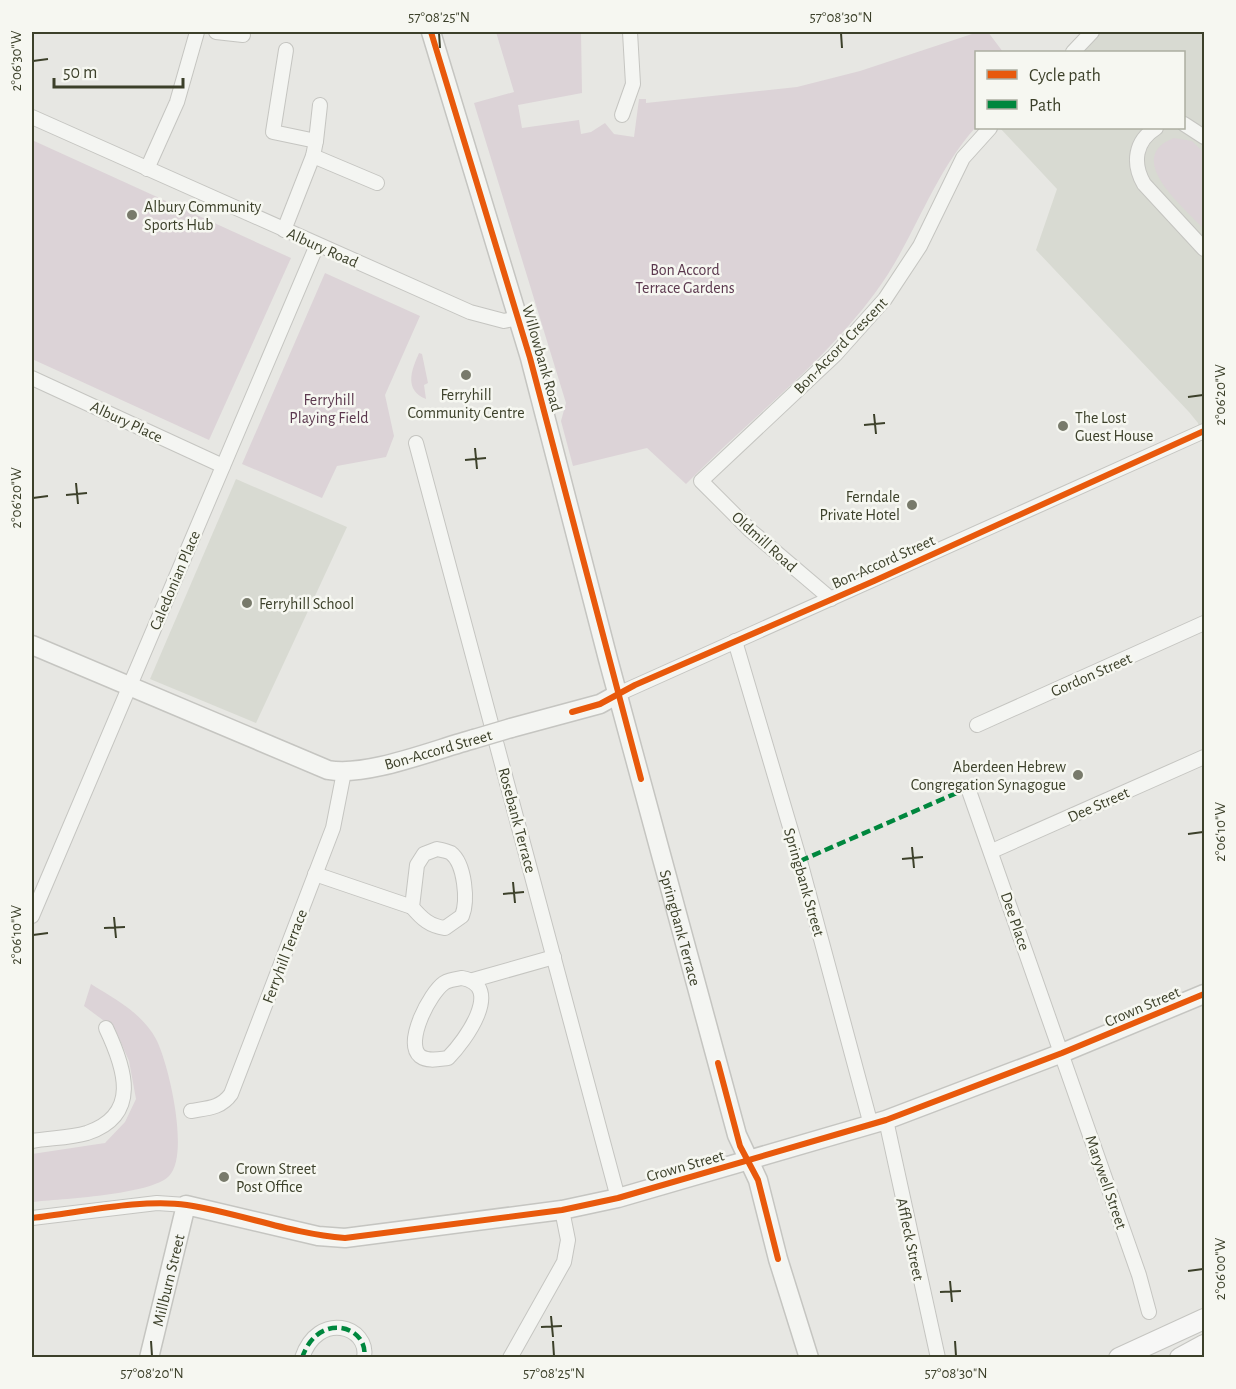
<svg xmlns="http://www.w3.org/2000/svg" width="1236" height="1389" font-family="'Alegreya Sans',sans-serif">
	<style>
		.built { fill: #d8dad2 }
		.green { fill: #dcd3d7 }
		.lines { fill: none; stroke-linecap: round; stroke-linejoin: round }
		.minor-casing { stroke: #c5c5c1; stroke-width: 16 }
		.tertiary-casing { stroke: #c5c5c1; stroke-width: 21 }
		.secondary-casing { stroke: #c5c5c1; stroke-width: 22 }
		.minor { stroke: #f4f5f2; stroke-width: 14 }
		.tertiary { stroke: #f4f5f2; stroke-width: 18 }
		.secondary { stroke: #f7f7f6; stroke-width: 20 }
		.tertiary-bridge-casing { stroke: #c5c5c1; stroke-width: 21; stroke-linecap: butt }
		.tertiary-bridge { stroke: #f4f5f2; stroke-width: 18 }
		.quiet { stroke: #00873e; stroke-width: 4.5; stroke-dasharray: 9 4.5; stroke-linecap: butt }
		.cycleway-casing { stroke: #f6f7f1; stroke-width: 10 }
		.cycleway { stroke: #e8590c; stroke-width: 6 }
		.ticks { fill: none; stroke: #3c402a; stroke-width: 2 }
		.poi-dot { fill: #787a6b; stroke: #f6f7f1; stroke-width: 2 }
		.labels { text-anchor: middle; stroke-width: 5; stroke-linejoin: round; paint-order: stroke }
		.poi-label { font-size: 16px; fill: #3c402a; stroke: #f6f7f1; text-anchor: start }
		.street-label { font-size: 16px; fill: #3c402a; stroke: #f6f7f1 }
		.park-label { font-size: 16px; fill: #5b384e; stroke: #f6f7f1 }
		.neatline { fill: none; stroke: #3c402a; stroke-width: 2 }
		.ticks-label { font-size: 15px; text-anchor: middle; fill: #3c402a }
	</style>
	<rect width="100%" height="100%" fill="#e7e7e3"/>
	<g class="built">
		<polygon points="1092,32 1204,32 1204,431 1200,433 1198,423 1189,412 1036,250 1057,189 1000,128 1184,128 1184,52 1073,52"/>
		<polygon points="236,479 347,527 256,723 150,679"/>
	</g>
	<g class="green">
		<path d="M 496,32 L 581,32 L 582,93 L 518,105 L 522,128 L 579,120 L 581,134 L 591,132 L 605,123 L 614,134 L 634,137 L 639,99 L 646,99 L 646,103 L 797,87 L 860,71 L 978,32 L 988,32 L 1003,52 L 976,52 L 976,127 C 932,175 914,241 875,293 C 822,365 748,420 686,484 L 647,448 L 573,466 L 561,421 L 566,403 L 474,103 L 514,92 Z"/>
		<path d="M 1174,138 L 1192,141 L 1204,153 L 1204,229 C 1185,208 1122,158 1174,138 Z"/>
		<polygon points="32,140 291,258 209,440 32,359"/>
		<polygon points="325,273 420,316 385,395 394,436 386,457 337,466 322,498 242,464"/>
		<path d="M 419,353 L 422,354 L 428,383 L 424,385 L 426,399 C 404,390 411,371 419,353 Z"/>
		<path d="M 91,984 C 115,999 142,1013 156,1039 C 169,1064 190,1155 169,1176 C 151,1195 60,1199 32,1202 L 32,1154 L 105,1143 L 125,1122 L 136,1099 L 129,1061 L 115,1029 L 84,1006 Z"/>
	</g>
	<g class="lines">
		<defs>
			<g id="minor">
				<polyline points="216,32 243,35"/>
				<polyline points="1073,52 1092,32"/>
				<polyline points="622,115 633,84 630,32"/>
				<polyline points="32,117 470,312 504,321 518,318"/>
				<polyline points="1184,124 1204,137"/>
				<path d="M 1156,128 C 1135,141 1132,163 1144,184 L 1204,249"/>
				<polyline points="316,141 320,105"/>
				<polyline points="313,156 377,183"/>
				<polyline points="147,169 177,102 197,32"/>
				<polyline points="284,230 313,156 316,141 273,132 286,50"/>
				<polyline points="32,378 223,466"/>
				<polyline points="416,443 618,1198"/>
				<polyline points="831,599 751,531 701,481 835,355 885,299 920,246 963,158 990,128"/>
				<polyline points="735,641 800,861 871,1125"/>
				<polyline points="618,694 1204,431"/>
				<polyline points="977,725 1204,623"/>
				<polyline points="968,788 1139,1275 1149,1312"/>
				<path d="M 437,849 C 442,850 447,851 451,853 C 465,864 468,901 462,916 L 445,928 C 430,926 422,919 412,907 L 417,865 L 424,854 Z"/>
				<polyline points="992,851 1204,757"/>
				<polyline points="315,874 412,907"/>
				<polyline points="32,916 317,245"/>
				<path d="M 462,978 C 505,986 465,1041 448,1058 C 439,1059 428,1062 420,1056 C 404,1042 430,993 444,983 C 449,980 456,979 462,978 Z"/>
				<polyline points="473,980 554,957"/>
				<path d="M 191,1111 C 208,1108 221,1108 231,1094 L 333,828 L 344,772"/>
				<polyline points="886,1120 938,1358"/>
				<path d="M 32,1141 C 49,1138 70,1138 87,1133 C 141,1115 125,1068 106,1028"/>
				<polyline points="32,1218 157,1203 186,1205"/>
				<path d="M 302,1358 C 318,1310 370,1326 364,1358"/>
				<polyline points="510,1358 564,1262 568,1240 562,1210"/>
			</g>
			<g id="tertiary">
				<path id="s1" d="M 431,32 L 530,358 L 608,659 L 737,1135 L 758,1180 L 778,1259 L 809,1358"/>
				<path d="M 32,645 L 328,770 C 368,777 433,750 474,739"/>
				<polyline points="511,728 600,704 618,694"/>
				<path id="s2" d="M 149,1358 L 186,1205 L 318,1236 L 345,1238 L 562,1210 L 618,1198 L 886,1120 L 1062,1053 L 1204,994"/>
			</g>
			<g id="secondary">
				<polyline points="1119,1358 1204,1319"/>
				<polyline points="1180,1358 1204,1345"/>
			</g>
		</defs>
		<use href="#minor" class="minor-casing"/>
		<use href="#tertiary" class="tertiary-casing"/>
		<use href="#secondary" class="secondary-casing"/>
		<use href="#minor" class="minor"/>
		<use href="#tertiary" class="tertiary"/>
		<use href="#secondary" class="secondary"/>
		<defs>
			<polyline id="tertiary-bridge" points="474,739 511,728"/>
		</defs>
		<use href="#tertiary-bridge" class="tertiary-bridge-casing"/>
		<use href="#tertiary-bridge" class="tertiary-bridge"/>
		<g class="quiet">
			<polyline points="800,861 968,788"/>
			<path d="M 302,1358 C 318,1310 370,1326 364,1358"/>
		</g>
		<defs>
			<g id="cycleway">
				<polyline points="431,32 530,358 641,779"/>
				<polyline points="572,712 600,704 635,685 874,581 1204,431"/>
				<polyline points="718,1063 740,1146 758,1180 778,1259"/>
				<path d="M 32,1218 C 78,1213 142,1198 187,1205 C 240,1213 291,1234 345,1238 L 562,1210 L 618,1198 L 886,1120 L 1062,1053 L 1204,994"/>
			</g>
		</defs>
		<use href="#cycleway" class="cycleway-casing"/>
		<use href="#cycleway" class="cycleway"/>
	</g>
	<path class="ticks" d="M 439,33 L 440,48M 841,33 L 842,48M 33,61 L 48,59M 1188,397 L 1203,395M 874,414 L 876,434M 864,425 L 885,423M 475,448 L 477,469M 465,460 L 486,458M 76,483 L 78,504M 66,495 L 87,493M 33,498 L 48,496M 1188,834 L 1203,832M 912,847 L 914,868M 902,859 L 923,857M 513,882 L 515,903M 503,894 L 524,892M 114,917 L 116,938M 104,928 L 125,927M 33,935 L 48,933M 1188,1271 L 1203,1269M 950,1281 L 952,1302M 940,1292 L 961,1291M 551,1316 L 553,1337M 541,1327 L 562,1326M 151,1341 L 152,1356M 553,1341 L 554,1356M 955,1341 L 956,1356"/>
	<g class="poi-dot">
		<circle cx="132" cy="215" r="6"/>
		<circle cx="466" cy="375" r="6"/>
		<circle cx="1063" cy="426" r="6"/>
		<circle cx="912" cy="505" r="6"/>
		<circle cx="247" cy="603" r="6"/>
		<circle cx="1078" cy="775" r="6"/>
		<circle cx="224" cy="1177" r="6"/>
	</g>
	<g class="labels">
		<g class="poi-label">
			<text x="144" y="212">Albury Community<tspan x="144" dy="18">Sports Hub</tspan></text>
			<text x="466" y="400" text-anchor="middle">Ferryhill<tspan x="466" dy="18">Community Centre</tspan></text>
			<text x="1075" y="423">The Lost<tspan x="1075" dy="18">Guest House</tspan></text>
			<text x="900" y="502" text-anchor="end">Ferndale<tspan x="900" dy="18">Private Hotel</tspan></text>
			<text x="259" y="609">Ferryhill School</text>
			<text x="1066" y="772" text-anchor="end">Aberdeen Hebrew<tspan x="1066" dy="18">Congregation Synagogue</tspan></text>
			<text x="236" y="1174">Crown Street<tspan x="236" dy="18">Post Office</tspan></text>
		</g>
		<g class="street-label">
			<text transform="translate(323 247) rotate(24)" y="6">Albury Road</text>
			<text transform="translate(840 345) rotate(-46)" y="6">Bon-Accord Crescent</text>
			<text transform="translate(543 358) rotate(74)" y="6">Willowbank Road</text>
			<text transform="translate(127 421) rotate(25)" y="6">Albury Place</text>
			<text transform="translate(765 541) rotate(42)" y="6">Oldmill Road</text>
			<text transform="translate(883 561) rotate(-24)" y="6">Bon-Accord Street</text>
			<text transform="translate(174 580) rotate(-67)" y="6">Caledonian Place</text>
			<text transform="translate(1091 674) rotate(-24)" y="6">Gordon Street</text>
			<text transform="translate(438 749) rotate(-16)" y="6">Bon-Accord Street</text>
			<text transform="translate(1098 804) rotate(-24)" y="6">Dee Street</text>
			<text transform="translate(518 820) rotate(75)" y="6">Rosebank Terrace</text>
			<text transform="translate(805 882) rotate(74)" y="6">Springbank Street</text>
			<text transform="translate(1016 921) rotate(71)" y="6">Dee Place</text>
			<text dy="6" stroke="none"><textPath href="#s1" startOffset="930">Springbank Terrace</textPath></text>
			<text transform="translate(284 956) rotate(-69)" y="6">Ferryhill Terrace</text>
			<text transform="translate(1142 1006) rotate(-23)" y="6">Crown Street</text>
			<text transform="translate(685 1165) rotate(-16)" y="6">Crown Street</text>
			<text transform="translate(1107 1182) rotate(71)" y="6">Marywell Street</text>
			<text transform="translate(911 1239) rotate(78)" y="6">Affleck Street</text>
			<text dy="6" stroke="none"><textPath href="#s2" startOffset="80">Millburn Street</textPath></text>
		</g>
		<g class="park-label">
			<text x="685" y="275">Bon Accord<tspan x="685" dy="18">Terrace Gardens</tspan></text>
			<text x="329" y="405">Ferryhill<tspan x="329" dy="18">Playing Field</tspan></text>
		</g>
	</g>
	<rect width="1236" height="1389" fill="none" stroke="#f6f7f1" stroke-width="66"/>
	<rect x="975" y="51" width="210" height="78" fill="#f6f7f1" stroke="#acaea1" stroke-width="1.5"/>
	<rect x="987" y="70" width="30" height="9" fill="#e8590c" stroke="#acaea1" stroke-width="1.5"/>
	<text x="1029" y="81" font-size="18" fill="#3c402a">Cycle path</text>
	<rect x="987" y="100" width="30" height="9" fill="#00873e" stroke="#acaea1" stroke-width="1.5"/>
	<text x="1029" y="111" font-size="18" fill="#3c402a">Path</text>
	<path d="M54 78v9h129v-9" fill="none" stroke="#3c402a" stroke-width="3"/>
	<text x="63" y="78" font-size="18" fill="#3c402a" stroke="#f6f7f1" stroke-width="4.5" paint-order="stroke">50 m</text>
	<rect x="33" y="33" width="1170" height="1323" class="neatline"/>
	<g class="ticks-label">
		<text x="439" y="22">57°08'25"N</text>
		<text x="841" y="22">57°08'30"N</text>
		<text transform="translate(16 61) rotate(-90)" y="5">2°06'30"W</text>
		<text transform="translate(1220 395) rotate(-90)" y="5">2°06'20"W</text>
		<text transform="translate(16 498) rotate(-90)" y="5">2°06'20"W</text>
		<text transform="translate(1220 832) rotate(-90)" y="5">2°06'10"W</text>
		<text transform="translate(16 935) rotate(-90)" y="5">2°06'10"W</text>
		<text transform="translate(1220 1269) rotate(-90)" y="5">2°06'00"W</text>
		<text x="152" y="1378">57°08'20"N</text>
		<text x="554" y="1378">57°08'25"N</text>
		<text x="956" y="1378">57°08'30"N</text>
	</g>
</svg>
